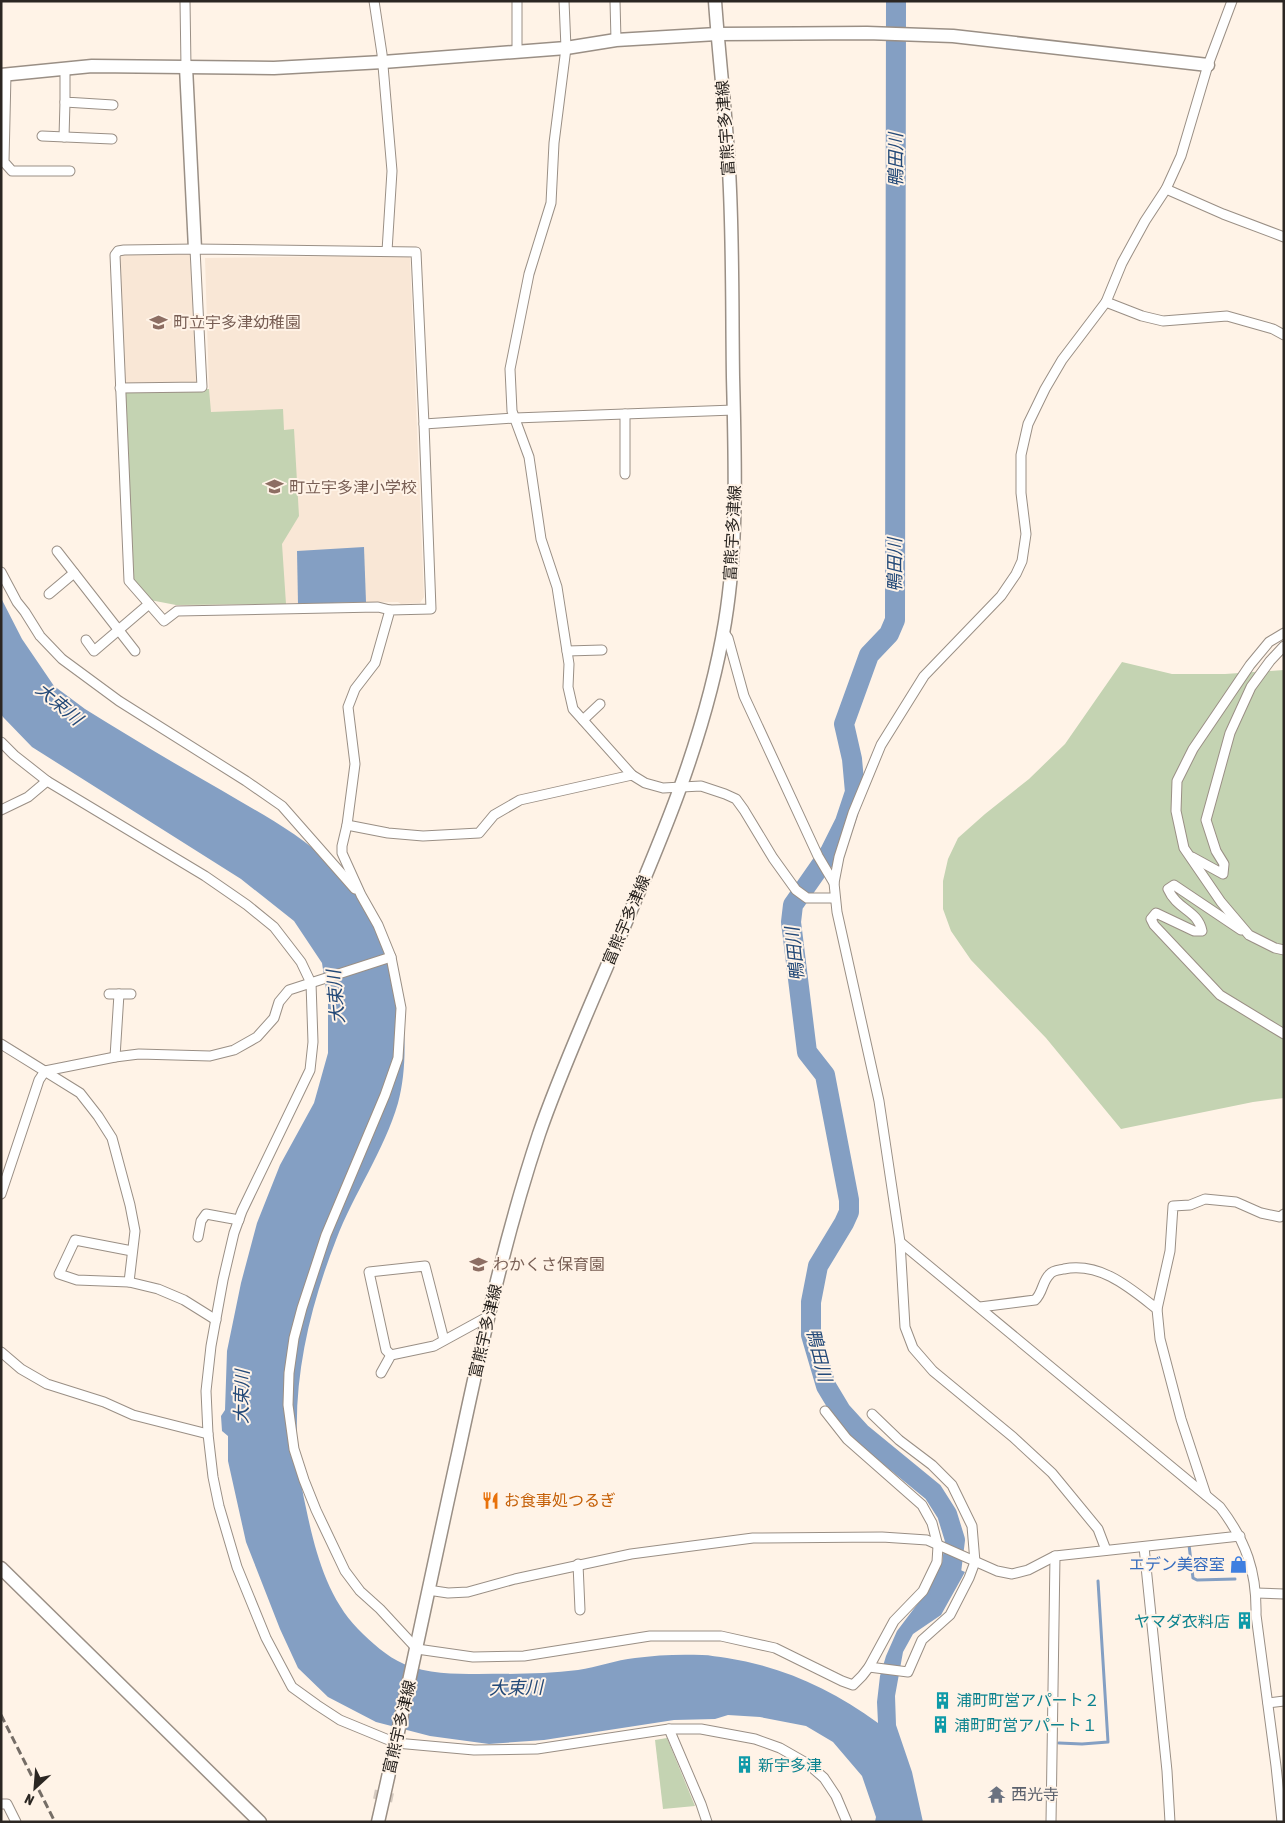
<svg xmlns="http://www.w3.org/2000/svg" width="1285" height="1823" font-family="'Asap Condensed','Noto Sans JP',sans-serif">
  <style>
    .built { fill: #f9e7d6 }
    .green { fill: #c4d3b2 }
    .water { fill: #849fc3 }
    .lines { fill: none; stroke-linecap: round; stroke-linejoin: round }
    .stream { stroke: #849fc3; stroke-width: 3 }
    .river { stroke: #849fc3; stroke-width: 20 }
    .street-tunnel { stroke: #d5cac0; stroke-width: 9; stroke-dasharray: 9 4.5; stroke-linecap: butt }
    .street-casing { stroke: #9a8f85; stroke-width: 11 }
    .secondary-casing { stroke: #9a8f85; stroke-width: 15 }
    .street { stroke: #fff; stroke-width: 9 }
    .secondary { stroke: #fff; stroke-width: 12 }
    .rail { stroke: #756d66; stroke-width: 3; stroke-dasharray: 8 4; stroke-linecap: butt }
    .labels { text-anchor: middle; stroke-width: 4; stroke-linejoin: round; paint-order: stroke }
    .street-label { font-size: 16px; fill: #2b2622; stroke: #fff3e7 }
    .education-label { font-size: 16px; fill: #785e54; stroke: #fff3e7; text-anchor: start }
    .food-label { font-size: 16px; fill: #c56008; stroke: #fff3e7; text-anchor: start }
    .shop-label { font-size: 16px; fill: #366cbe; stroke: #fff3e7; text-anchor: end }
    .culture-label { font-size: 16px; fill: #0d838f; stroke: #fff3e7; text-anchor: start }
    .worship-label { font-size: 16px; fill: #5b616d; stroke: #fff3e7; text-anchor: start }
    .water-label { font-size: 18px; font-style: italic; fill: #234978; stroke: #fff3e7 }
  </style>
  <rect width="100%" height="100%" fill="#fff3e7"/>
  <g class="built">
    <polygon points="187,252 193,258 198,384 125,384 118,260 123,254"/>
    <polygon points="406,255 410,258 424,597 420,603 401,604 398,602 176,605 134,580 124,393 209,389 205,258"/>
  </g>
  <g class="green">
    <polygon points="209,389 211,412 283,409 284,430 294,429 299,516 282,544 286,604 176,605 150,600 134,580 124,393"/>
    <polygon points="1122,662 1172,674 1225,674 1284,670 1284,1098 1253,1102 1121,1129 1046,1038 971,960 951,931 943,909 943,881 948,859 958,838 985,814 1029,779 1065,744"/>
    <polygon points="667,1738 695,1806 663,1809 655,1740"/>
  </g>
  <g class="water">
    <polygon points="364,547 366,602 298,604 297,551"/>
    <path d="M1,598l21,41 32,47 31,23c45,28 90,55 136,81 38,23 79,43 110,75 20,22 40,48 53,75 20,44 27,116 14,163 -14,48 -44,90 -62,137 -34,87 -51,176 -30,268 9,43 21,89 52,121 14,14 28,27 46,35 23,10 50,10 74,10 33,0 68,0 100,-4 19,-3 38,-10 57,-12 21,-3 45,-4 67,-3 8,0 16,2 25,3 57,9 104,31 151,65l-1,-21 3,-26 6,-20 11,-25 25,-33 18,-37 25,11 -24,43 -28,19 -10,18 -8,44 1,29 16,47 11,50h-48l1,-5 -14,-41 -29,-34 -27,-16 -46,-9 -32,-2 -13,4 -41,1 -130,20 -55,4 -59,-8 -54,-14 -48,-25 -30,-29 -18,-39 -34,-87 -18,-81v-25l-6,-5 -1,-15 4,-6 2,-59 14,-68 16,-60 23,-58 34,-62 14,-50v-51l-6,-39 -28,-42 -53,-42 -209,-132 -29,-30 -2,-3z"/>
  </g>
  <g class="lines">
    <g class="stream">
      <polyline points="1189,1545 1193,1578 1197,1580 1235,1579"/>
      <polyline points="1059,1743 1082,1744 1108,1742 1098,1581"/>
    </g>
    <polyline class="river" points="896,1 895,620 889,634 869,655 844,724 852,759 855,792 845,822 830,852 793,905 791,922 807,1052 825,1075 849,1200 849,1212 844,1223 818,1266 811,1302 811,1335 826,1386 841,1411 861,1433 933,1492 947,1514 955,1540 951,1572 940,1592"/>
    <polyline class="street-tunnel" points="374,1794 393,1798"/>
    <defs>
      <g id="street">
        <polyline points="185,1 186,67"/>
        <polyline points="374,1 382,54 392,171 387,251"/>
        <polyline points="517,1 517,51"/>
        <polyline points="564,1 566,48 554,143 551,203 529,274 510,369 512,411 529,457 541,539 557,587 569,664 568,687 573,709 632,775 645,783 663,788 701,786 725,794 736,799 744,810 773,858 796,890 807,898 834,898"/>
        <polyline points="615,1 616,40"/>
        <polyline points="65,68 65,102 113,105"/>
        <polyline points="6,74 4,162 12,171 70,171"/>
        <polyline points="42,136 112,139"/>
        <polyline points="64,137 65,102"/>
        <polyline points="1166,189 1223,214 1284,237"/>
        <polyline points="1106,302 1142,316 1163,321 1227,316 1273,329 1284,335"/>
        <polyline points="120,388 202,387 195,249"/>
        <polyline points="625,414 625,474"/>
        <polyline points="57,551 135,651"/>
        <polyline points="1,572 17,602 25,612 40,636 62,659 119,701 246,781 282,806 355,889"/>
        <polyline points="49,594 74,573"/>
        <polyline points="390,610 378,607 177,611 164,621 129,581 115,255 118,251 124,250 195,249 416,252 424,424"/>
        <polyline points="723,631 728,638 744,696 818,856 834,883 837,912 879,1101 900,1242 905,1327 913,1348 933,1371 1013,1437 1052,1473 1098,1529 1106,1550"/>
        <polyline points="1284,633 1269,642 1250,665 1193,749 1177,781 1176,811 1184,848 1221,902 1249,935 1275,948 1284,950"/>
        <polyline points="86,640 94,651 149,604"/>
        <polyline points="567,651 602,650"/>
        <polyline points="583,720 600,704"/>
        <polyline points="1,742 14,755 47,781 205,876 247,905 274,927 301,962 311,983 313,1042 310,1070 242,1211 234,1233 223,1280 211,1346 206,1391 208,1434 213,1477 219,1506 237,1567 266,1638 292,1687 317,1705 340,1720 396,1743 474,1750 537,1749 669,1729 701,1729 755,1739 780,1748 808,1764 824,1778 836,1796 847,1822"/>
        <polyline points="1,810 28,797 47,781"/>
        <polyline points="347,825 388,833 423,836 479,833 494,815 520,800 632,775"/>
        <polyline points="1192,857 1223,874 1224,864 1216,851 1206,820 1230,733 1251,687 1270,661 1284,646"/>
        <polyline points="834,883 839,857 853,813 881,745 924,676 1001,596 1016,574 1022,561 1026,534 1021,493 1021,455 1028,424 1045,389 1062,360 1106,302 1122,263 1145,221 1166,189 1181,156 1208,65 1232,1"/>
        <path d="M1241,930l-67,-45 -6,4c9,21 30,21 34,42h-8l-38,-18 -5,6 3,6 66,70 64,39"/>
        <polyline points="391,957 401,1008 398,1058 385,1095 326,1235 302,1308 294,1338 289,1373 288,1405 294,1449 304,1480 316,1510 345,1571 360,1591 380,1609 417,1649 473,1657 524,1656 650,1636 721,1636 775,1648 842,1681 853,1685 862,1676 869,1667 894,1621 923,1591 937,1562 938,1546 932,1523 922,1505 847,1439 825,1411"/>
        <polyline points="109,994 131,994"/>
        <polyline points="1,1044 80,1093 98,1116 112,1138 130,1205 135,1231 129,1282 158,1289 184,1300 216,1320"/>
        <polyline points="115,1057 119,994"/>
        <polyline points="1,1194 39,1080 45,1071 115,1057 139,1054 210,1056 234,1050 257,1037 274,1018 279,1002 289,990 391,957 378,925 361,895 342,853 342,846 347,825 355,764 348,707 355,689 375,663 390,610 431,609 424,424 515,418 734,410"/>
        <polyline points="198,1237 201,1221 206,1214 239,1220"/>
        <path d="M900,1242l320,265c26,34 37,65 36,108l20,151 6,56"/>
        <polyline points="129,1282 77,1280 59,1274 75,1240 132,1251"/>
        <path d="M980,1307l55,-7c8,-7 7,-19 15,-26 3,-4 10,-4 14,-5 37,-7 66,19 93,40"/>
        <polyline points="1,1352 21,1369 47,1384 104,1402 133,1415 208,1434"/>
        <polyline points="391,1355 386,1350 369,1272 425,1266 444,1340"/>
        <polyline points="381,1373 391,1355 434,1346 487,1317"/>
        <polyline points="1206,1495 1181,1419 1160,1339 1157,1309 1170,1251 1173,1206 1190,1205 1205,1199 1236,1202 1261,1213 1280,1217 1284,1214"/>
        <polyline points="1144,1547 1167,1771 1170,1822"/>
        <polyline points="578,1564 580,1610"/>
        <polyline points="428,1590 448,1593 468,1592 515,1579 631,1554 753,1538 882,1537 927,1540 997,1571 1012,1574 1028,1570 1055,1556 1240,1536"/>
        <polyline points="1256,1593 1284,1594"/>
        <polyline points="869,1667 908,1672 922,1640 950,1615 969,1578 975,1562 972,1526 952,1485 932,1465 899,1440 872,1414"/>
        <polyline points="1268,1703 1284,1701"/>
        <polyline points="669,1729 701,1804 707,1822"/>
        <polyline points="1,1804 7,1804 16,1822"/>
        <polyline points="1051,1822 1055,1556"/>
      </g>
      <g id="secondary">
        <polyline points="186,67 195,249"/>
        <polyline points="1,75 92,66 274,68 383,62 566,48 616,40 717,34 867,33 953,36 1208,65"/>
        <polyline points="1,1568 260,1822"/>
        <path d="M378,1822c28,-123 53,-246 80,-368 23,-108 46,-215 81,-320 13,-38 29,-76 45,-114 54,-129 118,-258 141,-398 13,-80 10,-163 8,-245 -1,-68 0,-138 -4,-207 -3,-56 -10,-112 -14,-169"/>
      </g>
    </defs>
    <use href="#street" class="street-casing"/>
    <use href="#secondary" class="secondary-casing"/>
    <use href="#street" class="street"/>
    <use href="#secondary" class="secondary"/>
    <polyline class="rail" points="1,1715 55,1822"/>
  </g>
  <defs>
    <symbol id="school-bare" viewBox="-9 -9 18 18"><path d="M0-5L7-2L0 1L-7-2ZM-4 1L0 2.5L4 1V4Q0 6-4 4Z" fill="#8d6e63" stroke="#fff3e7" stroke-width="2.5" paint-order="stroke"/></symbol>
    <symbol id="restaurant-bare" viewBox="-9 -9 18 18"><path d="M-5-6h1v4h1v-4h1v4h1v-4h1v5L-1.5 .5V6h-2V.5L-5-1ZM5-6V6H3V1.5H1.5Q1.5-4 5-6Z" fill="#e8710a" stroke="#fff3e7" stroke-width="2.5" paint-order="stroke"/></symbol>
    <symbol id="shop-bare" viewBox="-9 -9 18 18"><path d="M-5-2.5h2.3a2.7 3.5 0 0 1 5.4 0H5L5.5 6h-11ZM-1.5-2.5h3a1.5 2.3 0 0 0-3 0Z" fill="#3f7fe0" stroke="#fff3e7" stroke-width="2.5" paint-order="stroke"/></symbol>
    <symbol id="building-bare" viewBox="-9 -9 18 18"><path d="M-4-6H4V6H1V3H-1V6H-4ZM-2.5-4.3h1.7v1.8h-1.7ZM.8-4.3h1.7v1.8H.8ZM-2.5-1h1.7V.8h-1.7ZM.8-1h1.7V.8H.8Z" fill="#0f9aa8" stroke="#fff3e7" stroke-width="2.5" paint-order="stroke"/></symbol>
    <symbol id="temple-bare" viewBox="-9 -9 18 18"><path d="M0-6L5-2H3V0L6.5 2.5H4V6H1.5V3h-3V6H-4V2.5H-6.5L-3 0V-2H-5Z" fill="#6b7280" stroke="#fff3e7" stroke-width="2.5" paint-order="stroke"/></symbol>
  </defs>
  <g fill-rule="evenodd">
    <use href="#school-bare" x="146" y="310" width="25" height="25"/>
    <use href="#school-bare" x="262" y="474" width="25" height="25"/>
    <use href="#school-bare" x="466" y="1252" width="25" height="25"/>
    <use href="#restaurant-bare" x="478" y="1488" width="25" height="25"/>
    <use href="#shop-bare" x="1226" y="1552" width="25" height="25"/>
    <use href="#building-bare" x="1232" y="1608" width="25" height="25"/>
    <use href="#building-bare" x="930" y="1688" width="25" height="25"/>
    <use href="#building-bare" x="928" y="1712" width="25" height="25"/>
    <use href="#building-bare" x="732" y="1752" width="25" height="25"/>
    <use href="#temple-bare" x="984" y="1782" width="25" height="25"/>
  </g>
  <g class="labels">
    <g class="street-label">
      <text transform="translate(725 128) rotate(-94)" y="6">富熊宇多津線</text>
      <text transform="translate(732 533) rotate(-87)" y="6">富熊宇多津線</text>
      <text transform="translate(626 920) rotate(-67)" y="6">富熊宇多津線</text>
      <text transform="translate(485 1331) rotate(-77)" y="6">富熊宇多津線</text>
      <text transform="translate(399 1727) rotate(-77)" y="6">富熊宇多津線</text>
    </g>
    <g class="education-label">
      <text x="173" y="328">町立宇多津幼稚園</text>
      <text x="289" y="493">町立宇多津小学校</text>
      <text x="493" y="1270">わかくさ保育園</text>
    </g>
    <g class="food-label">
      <text x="504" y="1506">お食事処つるぎ</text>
    </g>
    <g class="shop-label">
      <text x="1225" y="1570">エデン美容室</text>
    </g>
    <g class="culture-label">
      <text x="1230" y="1627" text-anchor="end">ヤマダ衣料店</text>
      <text x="956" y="1706">浦町町営アパート２</text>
      <text x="954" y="1731">浦町町営アパート１</text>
      <text x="758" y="1771">新宇多津</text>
    </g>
    <g class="worship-label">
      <text x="1011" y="1800">西光寺</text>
    </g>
    <g class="water-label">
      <text transform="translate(896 160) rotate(-90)" y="6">鴨田川</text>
      <text transform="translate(895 565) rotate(-90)" y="6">鴨田川</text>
      <text transform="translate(59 704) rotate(40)" y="6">大束川</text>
      <text transform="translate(795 954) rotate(-96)" y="6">鴨田川</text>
      <text transform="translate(336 997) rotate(-95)" y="6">大束川</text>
      <text transform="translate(819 1355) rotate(76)" y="6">鴨田川</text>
      <text transform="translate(242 1397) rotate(-89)" y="6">大束川</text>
      <text transform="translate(516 1688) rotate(-1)" y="6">大束川</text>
    </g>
  </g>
  <rect width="1285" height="1823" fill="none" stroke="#2b2622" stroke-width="5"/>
  <g transform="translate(35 1788) rotate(206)" stroke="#fff3e7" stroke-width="4" paint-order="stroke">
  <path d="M0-4L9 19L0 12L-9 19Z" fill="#2b2622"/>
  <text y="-8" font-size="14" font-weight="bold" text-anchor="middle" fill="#2b2622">N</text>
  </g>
</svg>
